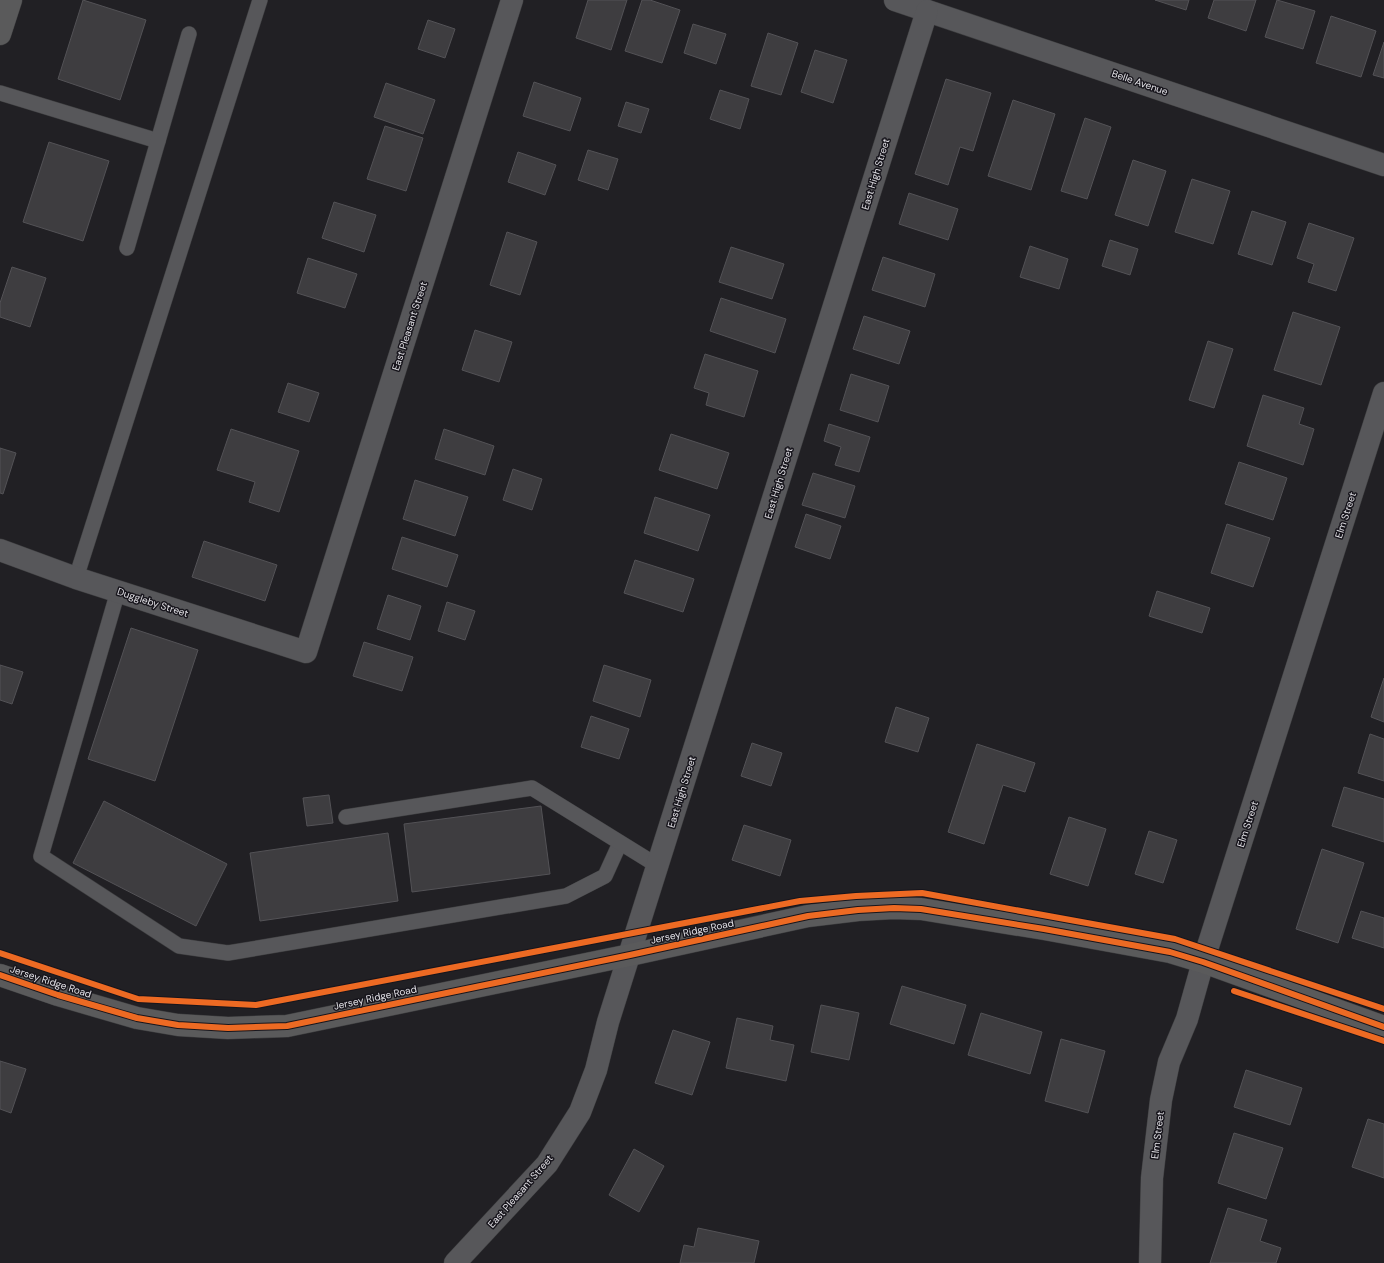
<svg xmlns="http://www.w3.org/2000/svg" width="1384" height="1263" font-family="'DM Sans',sans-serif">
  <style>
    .building { fill: #3e3d40; stroke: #535256 }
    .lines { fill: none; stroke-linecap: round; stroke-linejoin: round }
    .lane-casing { stroke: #3c3c3e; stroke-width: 16 }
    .street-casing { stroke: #3c3c3e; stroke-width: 23 }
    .secondary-casing { stroke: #3c3c3e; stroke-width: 23 }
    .lane { stroke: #57575a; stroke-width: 15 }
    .street { stroke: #57575a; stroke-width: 22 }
    .secondary { stroke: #5a5a5b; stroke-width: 22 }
    .cycleway-casing { stroke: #17151c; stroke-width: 8 }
    .cycleway { stroke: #ed6a23; stroke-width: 6 }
    .labels { text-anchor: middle; stroke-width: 3; stroke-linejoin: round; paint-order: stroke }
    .street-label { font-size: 10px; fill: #e3e2e7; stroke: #17151c }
  </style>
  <rect width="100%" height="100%" fill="#212024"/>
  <g class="building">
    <polygon points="83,0 146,20 120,100 58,79"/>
    <polygon points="588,0 627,0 611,50 576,38"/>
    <polygon points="642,0 650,0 680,10 662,63 625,51"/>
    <polygon points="1155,0 1189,0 1186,10"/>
    <polygon points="1214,0 1256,0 1246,31 1208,18"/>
    <polygon points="1277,0 1315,11 1303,49 1265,37"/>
    <polygon points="1331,16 1376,31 1361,77 1316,63"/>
    <polygon points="428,20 455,29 445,58 418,49"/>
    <polygon points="693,24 726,34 716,64 684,53"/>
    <polygon points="768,33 798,43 781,95 751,86"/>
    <polygon points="1384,42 1384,78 1373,75"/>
    <polygon points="815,50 847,60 833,103 801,92"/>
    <polygon points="946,79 991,93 973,151 960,147 948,185 915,174"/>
    <polygon points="534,82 581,98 570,131 523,116"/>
    <polygon points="386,83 435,100 423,134 374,117"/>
    <polygon points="720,90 749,99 740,129 710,119"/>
    <polygon points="1013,100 1055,114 1031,190 988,176"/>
    <polygon points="626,102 649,109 641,133 618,126"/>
    <polygon points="1085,118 1111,127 1087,199 1061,191"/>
    <polygon points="385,126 423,138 406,191 367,179"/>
    <polygon points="49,142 109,161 83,241 23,222"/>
    <polygon points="588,150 618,159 608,190 578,180"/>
    <polygon points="518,152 556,165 545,195 508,182"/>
    <polygon points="1133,160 1166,171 1148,226 1115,215"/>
    <polygon points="1192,179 1230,191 1213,244 1175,232"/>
    <polygon points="909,193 958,209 948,240 899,224"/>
    <polygon points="334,202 376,215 364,252 322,238"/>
    <polygon points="1252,211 1286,222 1272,265 1238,254"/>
    <polygon points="1309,223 1354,238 1336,291 1308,282 1314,264 1297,258"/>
    <polygon points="507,232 537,242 520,295 490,285"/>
    <polygon points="1110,240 1138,249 1130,275 1102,266"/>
    <polygon points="1030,246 1068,259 1059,289 1020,277"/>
    <polygon points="731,247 784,264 772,299 719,282"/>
    <polygon points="883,257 935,274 925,307 872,290"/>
    <polygon points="308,258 357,274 345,308 297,293"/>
    <polygon points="12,267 46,278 30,327 0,317 0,303"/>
    <polygon points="721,298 786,319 775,353 710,331"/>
    <polygon points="1293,312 1340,327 1321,385 1274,370"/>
    <polygon points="864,316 910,331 899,364 853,349"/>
    <polygon points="475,330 512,342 499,382 462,370"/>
    <polygon points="1208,341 1233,349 1214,408 1189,400"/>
    <polygon points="705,354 758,371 744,417 706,405 709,393 694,388"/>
    <polygon points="851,374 889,386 878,422 840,410"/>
    <polygon points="288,383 319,393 309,422 278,412"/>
    <polygon points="1263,395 1304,408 1299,424 1314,429 1303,465 1247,446"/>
    <polygon points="829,424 870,437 859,472 835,465 841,447 824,441"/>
    <polygon points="231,429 299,451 279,512 249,502 255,482 217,470"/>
    <polygon points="444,429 494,446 485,475 435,459"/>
    <polygon points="671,434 729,453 717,489 659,470"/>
    <polygon points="0,448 16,453 3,494 0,493"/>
    <polygon points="1239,462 1287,478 1273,520 1225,504"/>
    <polygon points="513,469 542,479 532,510 503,500"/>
    <polygon points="813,473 855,486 845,518 802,505"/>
    <polygon points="415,480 468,497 455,536 403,519"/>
    <polygon points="655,497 710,515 698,551 644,533"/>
    <polygon points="806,514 841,526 830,559 795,547"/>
    <polygon points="1227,524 1270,538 1253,587 1211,573"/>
    <polygon points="402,537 458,555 447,587 392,569"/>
    <polygon points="204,541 277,565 265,601 192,577"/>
    <polygon points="635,560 694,579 683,612 624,593"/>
    <polygon points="1157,591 1210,608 1202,633 1149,616"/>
    <polygon points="388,595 421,606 410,640 377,629"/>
    <polygon points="447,602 475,611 465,640 438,631"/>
    <polygon points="131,628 198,650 155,781 88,759"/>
    <polygon points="364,642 413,657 402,691 353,676"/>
    <polygon points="0,665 23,672 12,704 0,700"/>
    <polygon points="604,665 651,680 640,717 593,701"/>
    <polygon points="1384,678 1384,722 1371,717"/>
    <polygon points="896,707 929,718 918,752 885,742"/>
    <polygon points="591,716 629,729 619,759 581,747"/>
    <polygon points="1370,734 1384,739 1384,781 1358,773"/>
    <polygon points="752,743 782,753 771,786 741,776"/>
    <polygon points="977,744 1035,763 1025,792 1003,785 984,844 948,832"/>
    <polygon points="1344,787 1384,799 1384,842 1332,826"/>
    <polygon points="329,795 333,823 307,826 303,798"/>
    <polygon points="104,801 227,864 196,926 73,863"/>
    <polygon points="541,806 550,874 412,892 404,824"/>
    <polygon points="1069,817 1106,829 1088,886 1050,874"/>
    <polygon points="744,825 791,840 780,876 732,860"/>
    <polygon points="1149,831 1177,840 1163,883 1135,874"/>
    <polygon points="388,833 398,901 260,921 250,853"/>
    <polygon points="1322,849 1364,863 1338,943 1296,929"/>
    <polygon points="1361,911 1384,918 1384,948 1352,938"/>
    <polygon points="902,986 966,1005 954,1044 890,1024"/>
    <polygon points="821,1005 859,1013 849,1060 811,1052"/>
    <polygon points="981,1013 1042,1032 1030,1074 968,1055"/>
    <polygon points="737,1018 773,1026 770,1040 794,1045 786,1081 726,1068"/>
    <polygon points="673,1030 710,1042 692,1095 655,1083"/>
    <polygon points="1061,1039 1105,1051 1088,1113 1045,1101"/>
    <polygon points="0,1061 26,1069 11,1113 0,1109"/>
    <polygon points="1246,1070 1302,1088 1290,1125 1234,1107"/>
    <polygon points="1368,1119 1384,1124 1384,1178 1352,1167"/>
    <polygon points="1234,1133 1283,1148 1266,1199 1218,1183"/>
    <polygon points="634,1149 664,1166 639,1212 609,1195"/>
    <polygon points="1228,1208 1267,1220 1260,1241 1281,1248 1276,1263 1210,1263"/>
    <polygon points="698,1228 759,1241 754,1263 680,1263 684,1245 694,1247"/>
  </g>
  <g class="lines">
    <defs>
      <g id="lane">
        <polyline points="0,93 158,141"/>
        <polyline points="127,248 189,34"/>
        <polyline points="76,578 260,0"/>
        <polyline points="118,591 41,856 179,946 228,953 566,896 605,876 620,843"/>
        <polyline points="346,817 532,788 658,866"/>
      </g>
      <g id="street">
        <polyline points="895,0 1384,165"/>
        <polyline points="0,550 76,578 306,652 512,0"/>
        <polyline points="455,1263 547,1164 580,1112 596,1070 608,1022 927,11"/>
        <polyline points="1150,1263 1152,1178 1161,1100 1169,1062 1187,1019 1203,962 1384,393"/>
      </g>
      <g id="secondary">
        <polyline points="0,34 11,0"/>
        <polyline points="0,975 58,995 137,1018 178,1025 228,1028 287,1026 630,955 808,916 858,910 894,908 921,909 1044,929 1170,952 1203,962 1384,1027"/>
      </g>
    </defs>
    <use href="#lane" class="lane-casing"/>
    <use href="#street" class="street-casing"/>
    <use href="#secondary" class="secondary-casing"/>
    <use href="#lane" class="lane"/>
    <use href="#street" class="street"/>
    <use href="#secondary" class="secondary"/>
    <defs>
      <g id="cycleway">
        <polyline points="0,953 138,999 256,1005 800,901 856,896 922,893 1175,939 1384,1009"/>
        <polyline points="0,975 58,995 137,1018 178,1025 228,1028 287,1026 630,955 808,916 858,910 894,908 921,909 1044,929 1170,952 1203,962 1384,1027"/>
        <polyline points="1234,991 1384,1041"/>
      </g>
    </defs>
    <use href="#cycleway" class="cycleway-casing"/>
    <use href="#cycleway" class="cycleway"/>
  </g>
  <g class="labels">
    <g class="street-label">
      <text transform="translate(1140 82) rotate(19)" y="4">Belle Avenue</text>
      <text transform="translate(875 174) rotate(-73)" y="4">East High Street</text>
      <text transform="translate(409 326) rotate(-72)" y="4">East Pleasant Street</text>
      <text transform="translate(778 483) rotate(-73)" y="4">East High Street</text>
      <text transform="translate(1345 515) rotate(-72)" y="4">Elm Street</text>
      <text transform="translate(153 602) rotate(18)" y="4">Duggleby Street</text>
      <text transform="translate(681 792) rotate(-73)" y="4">East High Street</text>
      <text transform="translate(1247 824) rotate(-72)" y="4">Elm Street</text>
      <text transform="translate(692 931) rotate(-12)" y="4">Jersey Ridge Road</text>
      <text transform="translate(51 981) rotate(18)" y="4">Jersey Ridge Road</text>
      <text transform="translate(375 997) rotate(-12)" y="4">Jersey Ridge Road</text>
      <text transform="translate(1157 1135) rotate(-83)" y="4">Elm Street</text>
      <text transform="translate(520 1191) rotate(-49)" y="4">East Pleasant Street</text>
    </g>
  </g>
</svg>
